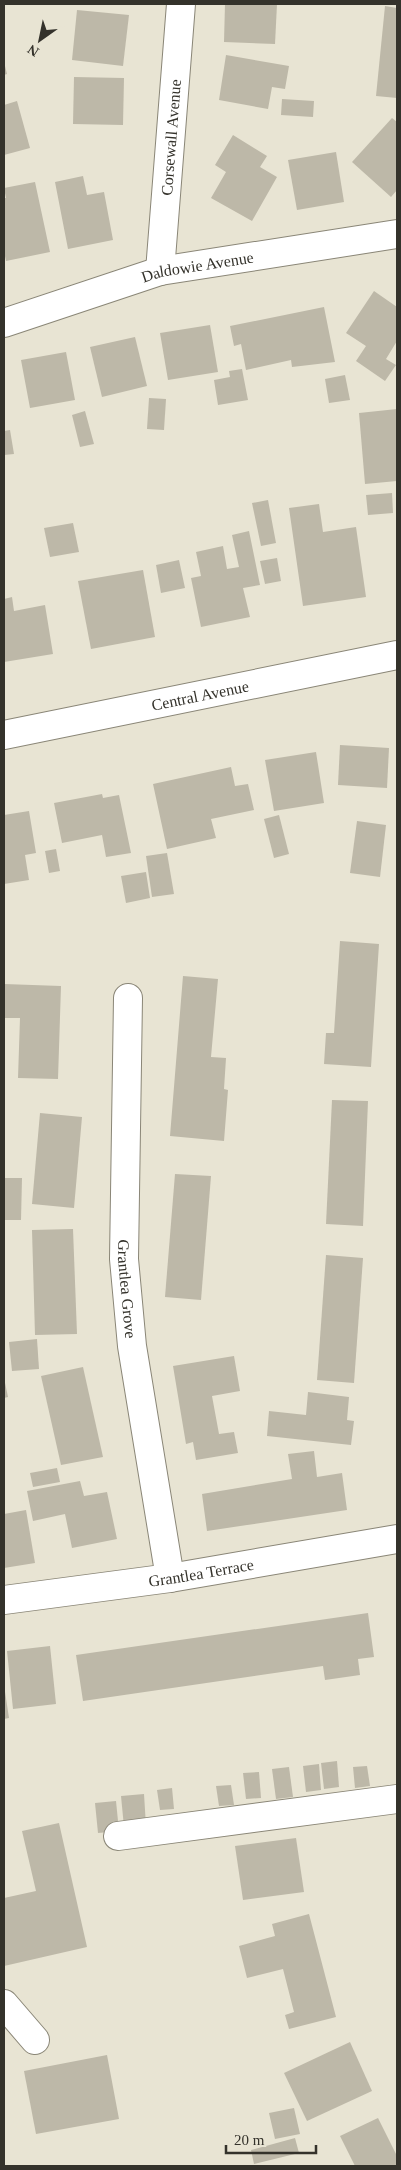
<svg xmlns="http://www.w3.org/2000/svg" width="401" height="2170" font-family="'Times New Roman',serif">
  <style>
    .building { fill: #bdb8a8 }
    .lines { fill: none; stroke-linecap: round; stroke-linejoin: round }
    .minor-casing { stroke: #8a8677; stroke-width: 30 }
    .minor { stroke: #fff; stroke-width: 28 }
    .labels { text-anchor: middle; stroke-width: 4.5; stroke-linejoin: round; paint-order: stroke }
    .street-label { font-size: 16px; fill: #34322b; stroke: #e8e4d3 }
  </style>
  <rect width="100%" height="100%" fill="#e8e4d3"/>
  <g class="building">
    <polygon points="225,4 277,4 275,44 224,42"/>
    <polygon points="385,6 397,8 397,98 376,96"/>
    <polygon points="77,10 129,15 123,66 72,60"/>
    <polygon points="226,55 289,66 285,89 272,87 268,109 219,100"/>
    <polygon points="4,62 7,74 4,75"/>
    <polygon points="74,77 124,78 123,125 73,124"/>
    <polygon points="282,99 314,101 313,117 281,115"/>
    <polygon points="17,101 30,148 4,155 4,105"/>
    <polygon points="392,118 397,122 397,190 391,197 352,162"/>
    <polygon points="233,135 267,156 260,167 277,177 252,221 211,198 226,172 215,165"/>
    <polygon points="336,152 344,202 297,210 288,160"/>
    <polygon points="83,176 87,195 104,192 113,240 68,249 55,182"/>
    <polygon points="35,182 50,252 6,261 4,251 4,198 6,198 4,188"/>
    <polygon points="374,291 397,307 397,341 386,359 396,365 385,381 356,361 366,346 346,333"/>
    <polygon points="324,307 335,362 292,367 291,360 246,370 241,344 234,346 230,326"/>
    <polygon points="210,325 218,372 168,380 160,333"/>
    <polygon points="135,337 147,386 102,397 90,347"/>
    <polygon points="66,352 75,400 30,408 21,360"/>
    <polygon points="242,369 248,400 218,405 214,380 230,377 229,371"/>
    <polygon points="345,375 350,400 329,403 325,379"/>
    <polygon points="149,398 166,399 164,430 147,429"/>
    <polygon points="397,409 397,481 365,484 359,413"/>
    <polygon points="85,411 94,444 80,447 72,415"/>
    <polygon points="10,430 14,454 4,455 4,431"/>
    <polygon points="392,493 393,513 368,515 366,495"/>
    <polygon points="268,500 276,543 261,546 252,503"/>
    <polygon points="319,504 323,532 356,527 366,597 303,606 289,508"/>
    <polygon points="73,523 79,552 50,557 44,528"/>
    <polygon points="249,531 260,585 243,588 250,617 201,627 191,578 201,576 196,552 223,546 227,569 239,567 232,535"/>
    <polygon points="277,558 281,581 265,584 260,561"/>
    <polygon points="179,560 185,588 161,593 156,565"/>
    <polygon points="143,570 155,637 91,649 78,581"/>
    <polygon points="12,597 14,611 45,605 53,654 4,662 4,599"/>
    <polygon points="340,745 389,748 387,788 338,785"/>
    <polygon points="316,752 324,803 274,811 265,760"/>
    <polygon points="231,767 235,786 248,784 254,810 211,819 216,838 167,849 153,784"/>
    <polygon points="102,794 103,798 119,795 131,853 106,857 102,835 62,843 54,803"/>
    <polygon points="29,811 36,853 25,855 29,880 4,884 4,815"/>
    <polygon points="279,815 289,854 274,858 264,819"/>
    <polygon points="357,821 386,825 380,877 350,873"/>
    <polygon points="56,849 60,871 49,873 45,851"/>
    <polygon points="167,853 174,894 152,897 146,856"/>
    <polygon points="146,872 150,898 126,903 121,876"/>
    <polygon points="340,941 379,944 371,1067 324,1064 326,1033 334,1033"/>
    <polygon points="183,976 218,979 211,1057 226,1058 224,1089 228,1090 224,1141 170,1136"/>
    <polygon points="4,984 61,986 58,1079 18,1078 20,1018 4,1018"/>
    <polygon points="332,1100 368,1101 363,1226 326,1224"/>
    <polygon points="40,1113 82,1117 74,1208 32,1204"/>
    <polygon points="175,1174 211,1176 201,1300 165,1297"/>
    <polygon points="4,1178 22,1178 21,1220 4,1220"/>
    <polygon points="73,1229 77,1334 35,1335 32,1230"/>
    <polygon points="326,1255 363,1258 354,1383 317,1380"/>
    <polygon points="37,1339 39,1369 12,1371 9,1342"/>
    <polygon points="234,1356 240,1391 212,1396 219,1434 234,1432 238,1453 196,1460 193,1442 186,1444 173,1366"/>
    <polygon points="83,1367 103,1457 61,1465 41,1376"/>
    <polygon points="4,1378 8,1397 4,1398"/>
    <polygon points="308,1392 349,1397 347,1420 354,1421 351,1445 267,1436 269,1411 306,1415"/>
    <polygon points="314,1451 317,1477 342,1473 347,1510 207,1531 202,1494 292,1479 288,1454"/>
    <polygon points="57,1468 60,1482 33,1487 30,1473"/>
    <polygon points="80,1481 84,1496 107,1492 117,1539 72,1548 65,1514 33,1521 27,1491"/>
    <polygon points="26,1510 35,1563 4,1568 4,1514"/>
    <polygon points="368,1613 374,1657 358,1659 360,1675 325,1680 323,1666 83,1701 76,1655"/>
    <polygon points="50,1646 56,1704 13,1709 7,1651"/>
    <polygon points="4,1685 9,1718 4,1719"/>
    <polygon points="337,1761 339,1787 324,1789 321,1763"/>
    <polygon points="319,1764 321,1790 306,1792 303,1766"/>
    <polygon points="367,1766 370,1786 355,1788 353,1767"/>
    <polygon points="289,1767 293,1797 276,1799 272,1769"/>
    <polygon points="259,1772 261,1798 246,1799 243,1773"/>
    <polygon points="231,1785 234,1805 219,1806 216,1786"/>
    <polygon points="172,1788 174,1809 160,1810 157,1790"/>
    <polygon points="144,1794 146,1826 124,1827 121,1796"/>
    <polygon points="116,1801 119,1831 98,1833 95,1803"/>
    <polygon points="59,1823 87,1947 4,1966 4,1898 36,1891 22,1831"/>
    <polygon points="296,1838 304,1892 243,1900 235,1846"/>
    <polygon points="309,1914 336,2017 289,2029 285,2015 294,2012 283,1969 247,1978 239,1946 275,1936 272,1924"/>
    <polygon points="350,2042 372,2091 307,2121 284,2073"/>
    <polygon points="107,2055 119,2119 36,2134 24,2071"/>
    <polygon points="294,2108 300,2134 275,2139 269,2113"/>
    <polygon points="378,2118 397,2156 397,2166 355,2166 340,2136"/>
    <polygon points="295,2138 299,2153 254,2164 251,2150"/>
  </g>
  <g class="lines">
    <defs>
      <g id="minor">
        <path id="s1" d="M160,271l21,-267"/>
        <path id="s2" d="M4,323l156,-52 237,-37"/>
        <path id="s3" d="M4,735l393,-80"/>
        <path id="s4" d="M128,998l-4,261 8,87 38,232"/>
        <path id="s5" d="M4,1600l166,-22 227,-39"/>
        <polyline points="118,1836 397,1799"/>
        <polyline points="4,2004 35,2040"/>
      </g>
    </defs>
    <use href="#minor" class="minor-casing"/>
    <use href="#minor" class="minor"/>
  </g>
  <g class="labels">
    <g class="street-label">
      <text dy="6" stroke="none"><textPath href="#s1" startOffset="134">Corsewall Avenue</textPath></text>
      <text dy="6" stroke="none"><textPath href="#s2" startOffset="202">Daldowie Avenue</textPath></text>
      <text dy="6" stroke="none"><textPath href="#s3" startOffset="200">Central Avenue</textPath></text>
      <text dy="6" stroke="none"><textPath href="#s4" startOffset="291">Grantlea Grove</textPath></text>
      <text dy="6" stroke="none"><textPath href="#s5" startOffset="199">Grantlea Terrace</textPath></text>
    </g>
  </g>
  <rect width="401" height="2170" fill="none" stroke="#34322b" stroke-width="10"/>
  <g transform="translate(40 40) rotate(213)" stroke="#e8e4d3" stroke-width="4" paint-order="stroke">
  <path d="M0-4L9 19L0 12L-9 19Z" fill="#34322b"/>
  <text y="-8" font-size="14" font-weight="bold" text-anchor="middle" fill="#34322b">N</text>
  </g>
  <path d="M226 2145v8h90v-8" fill="none" stroke="#34322b" stroke-width="2.5"/>
  <text x="234" y="2145" font-size="15" fill="#34322b" stroke="#e8e4d3" stroke-width="4" paint-order="stroke">20 m</text>
</svg>
